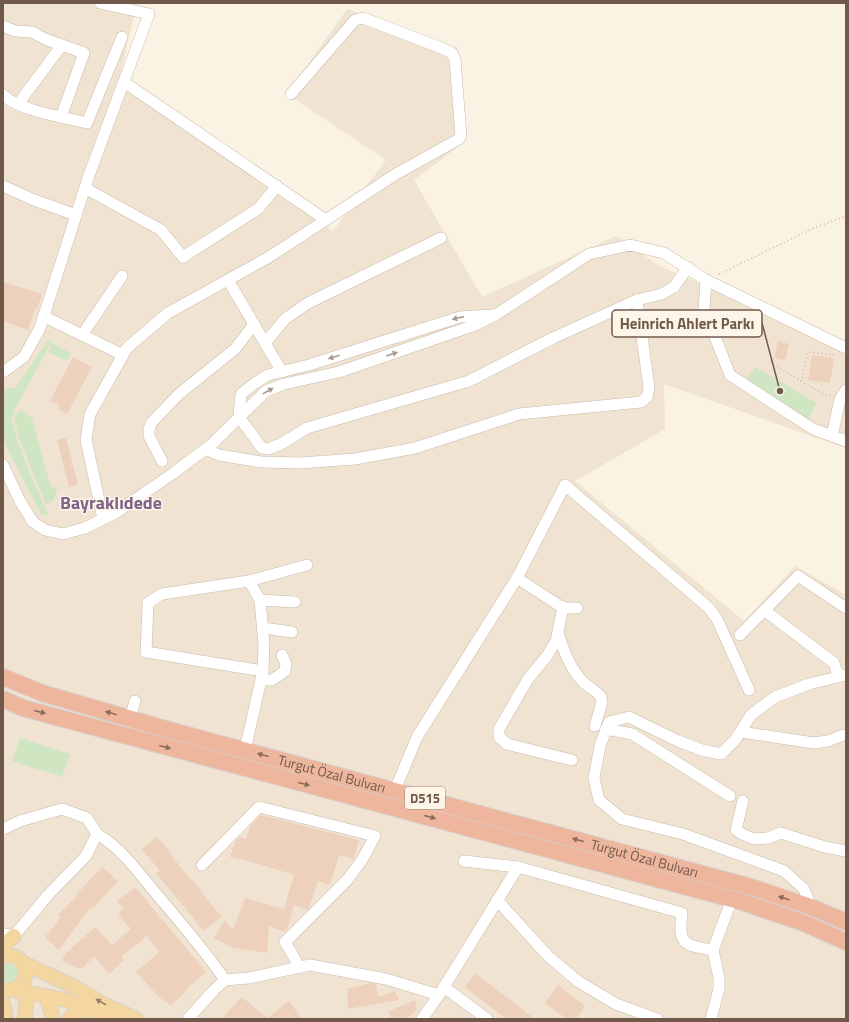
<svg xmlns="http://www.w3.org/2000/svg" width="849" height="1022" font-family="'Titillium Web',sans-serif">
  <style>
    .residential { fill: #f1e3d2 }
    .green { fill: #d0e6c3 }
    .building { fill: #edd1bd }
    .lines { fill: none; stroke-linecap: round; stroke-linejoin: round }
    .minor-casing { stroke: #cab9aa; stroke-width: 12 }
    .major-casing { stroke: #d7d1cd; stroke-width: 16 }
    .highway-casing { stroke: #d7d1cd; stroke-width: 18 }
    .path { stroke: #d1b5a0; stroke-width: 1.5; stroke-dasharray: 1 3; stroke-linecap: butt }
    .minor { stroke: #fff; stroke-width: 11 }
    .major { stroke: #f4d7a0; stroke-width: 14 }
    .highway { stroke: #efb69e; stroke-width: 16 }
    .oneway { fill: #a99b93 }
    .oneway2 { fill: #896c5c }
    .oneway3 { fill: #987f64 }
    .labels { text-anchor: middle; stroke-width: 3; stroke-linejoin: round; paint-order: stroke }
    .shield { fill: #fdf6e8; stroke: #9a887a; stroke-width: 1 }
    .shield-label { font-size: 13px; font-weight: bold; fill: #70594b }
    .street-label { font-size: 14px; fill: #70594b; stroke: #fdf6e8 }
    .district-label { font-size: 18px; font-weight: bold; fill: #7f638c; stroke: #fdf6e8 }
    .leader { fill: none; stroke: #70594b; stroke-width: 1.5 }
    .callout-dot { fill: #70594b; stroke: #fdf6e8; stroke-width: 1.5 }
    .callout { fill: #fdf6e8; stroke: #70594b; stroke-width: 1.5 }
    .callout-label { font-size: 15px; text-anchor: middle; font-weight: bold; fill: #70594b }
  </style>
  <rect width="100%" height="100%" fill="#faf2e3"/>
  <polygon class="residential" points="3,3 137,3 118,84 333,231 386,160 287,94 347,9 458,48 466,141 414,180 482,297 616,236 661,267 846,344 846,448 664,384 665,429 575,481 744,621 795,566 846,595 846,1019 3,1019"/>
  <g class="green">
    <polygon points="48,340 52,341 14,411 12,420 19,445 33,480 49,516 41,514 3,440 3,390 16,387"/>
    <polygon points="52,343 71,353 67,361 48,352"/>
    <polygon points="756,367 816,403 808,421 745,379"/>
    <polygon points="20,409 32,418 51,488 58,486 54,500 46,505 19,439 14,417"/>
    <polygon points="20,738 70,754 62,777 12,761"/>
    <path d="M6,963c12,0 16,14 5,20l-8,-2v-16z"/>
  </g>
  <g class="building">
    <polygon points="3,282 42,294 37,309 35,308 28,330 3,321"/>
    <polygon points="778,341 789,344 785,360 774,358"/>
    <polygon points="812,355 834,358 830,383 808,380"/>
    <polygon points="73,357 92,367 67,414 58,409 60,406 50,401"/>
    <polygon points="66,438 78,485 69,487 57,440"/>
    <polygon points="261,815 359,840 354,859 339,855 330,885 318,881 309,908 307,910 294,905 287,930 285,932 269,926 267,953 233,948 214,938 225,920 233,930 245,898 284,909 294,875 252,862 230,857 236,840 240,837 246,839 250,826"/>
    <polygon points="157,837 172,854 171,855 191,880 192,879 208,901 222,917 203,931 191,915 156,873 160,871 142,849"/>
    <polygon points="102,867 118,881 92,909 90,908 59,950 45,937 61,917 58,915 77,896 76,895"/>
    <polygon points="135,887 206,972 185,990 186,992 171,1005 160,998 136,972 159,952 147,936 121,957 124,960 109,974 94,956 84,967 80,969 62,961 65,954 95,927 112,945 131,929 118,915 123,908 117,901"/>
    <polygon points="475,973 510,1000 535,1019 506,1019 465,987"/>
    <polygon points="371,983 376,984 378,997 395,991 399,1000 348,1009 347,989"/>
    <polygon points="558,985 585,1006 576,1019 567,1019 545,1003"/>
    <polygon points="242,997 267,1018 289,1001 302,1019 221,1019"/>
    <polygon points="415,1000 417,1010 406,1019 391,1019 389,1011"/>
  </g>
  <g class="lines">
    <defs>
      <g id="minor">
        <polyline points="3,26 15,31 32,32 45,39 84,53 61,117"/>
        <polyline points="124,82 326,220"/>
        <path d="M3,95c17,16 61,22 84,28l35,-86"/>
        <polyline points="18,104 62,45"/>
        <polyline points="3,186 34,200 76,215"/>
        <polyline points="85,188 161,230 183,257 258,209 277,186"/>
        <polyline points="228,280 282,372"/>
        <polyline points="706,280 704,309 730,375 813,429 846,441"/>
        <polyline points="492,315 460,317 309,365 268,375 255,383 241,394 239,417 262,448 268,449 281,444 307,428 469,381 553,338 637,300 662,294 674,287 688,267"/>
        <polyline points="43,316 123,355"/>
        <polyline points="82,335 122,276"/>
        <polyline points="265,343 285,319 308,303 441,238"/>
        <polyline points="3,372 24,357 40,328 88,178 149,14 100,3"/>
        <polyline points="832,436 840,399 846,390"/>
        <polyline points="205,449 219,455 261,462 300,463 355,459 415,448 519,414 641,402 647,397 649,388 637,300"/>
        <polyline points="162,461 149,436 149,429 152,422 179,394 235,349 254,324"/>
        <polyline points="3,465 20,501 33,522 45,530 63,534 85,528 117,512 172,474 211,445 266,391 284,384 339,372 475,325 497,314 589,254 630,245 664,253 706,280 846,348"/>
        <polyline points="103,519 86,440 90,414 127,348 168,313 269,257 396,174 459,139 461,136 455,60 452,53 444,49 363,18 355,20 291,94"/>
        <polyline points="517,578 560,606 567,608 577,608"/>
        <polyline points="260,600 295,602"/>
        <polyline points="563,607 556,641 547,656 528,679 499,729 499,737 507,744 572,760"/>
        <polyline points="764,610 834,663 838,676"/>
        <polyline points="263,628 292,632"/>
        <path d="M558,633c6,18 12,36 26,50 6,5 13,8 17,14l1,5 -7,24"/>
        <polyline points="740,635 798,576 846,608"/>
        <polyline points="263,671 146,652 148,603 162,594 249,581 307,565"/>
        <polyline points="261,680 272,680 285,671 286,664 282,655"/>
        <polyline points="130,718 135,701"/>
        <polyline points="606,729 632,734 730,796"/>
        <polyline points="741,732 814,743 828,741 843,735"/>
        <polyline points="245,750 263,671 264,645 260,600 249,581"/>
        <polyline points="395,790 417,737 517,578 565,485 709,608 717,619 749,690"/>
        <polyline points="743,801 736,830 742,834 754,839 768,838 781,833 825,847 846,851"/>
        <polyline points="3,829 20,821 62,809 87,818 97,834 86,856 47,896 14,936 3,934"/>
        <path d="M97,834c26,15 43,41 62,63 23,27 46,54 66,83"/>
        <path d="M464,861l54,6 164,46c-4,32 2,32 31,37"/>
        <polyline points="202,865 259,807 375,836 362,860 348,879 285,942 295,959 298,967"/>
        <polyline points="497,900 549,957 579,982 616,1004 657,1019"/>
        <polyline points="811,907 804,889 784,871 683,834 622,819 599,800 594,778 600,746 609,722 629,717 678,741 702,750 721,754 735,740 751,715 775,697 809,684 846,675"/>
        <polyline points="444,987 487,1019"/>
        <polyline points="188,1019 214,990 225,980 249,978 310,965 386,979 439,995"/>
        <polyline points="422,1019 439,995 518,867"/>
        <polyline points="711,1019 719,989 719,978 713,950 732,899"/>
      </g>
      <g id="major">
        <polyline points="4,955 6,943 14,936"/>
        <path d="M3,956c31,-5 29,39 0,34"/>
        <polyline points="23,963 75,987 103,1004 136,1019"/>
        <polyline points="24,984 26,1004 25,1019"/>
        <polyline points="14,990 66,1000 108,1019"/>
        <polyline points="47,997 53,1019"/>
        <polyline points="3,1004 6,1019"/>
        <polyline points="69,1019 84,1007"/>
      </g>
      <g id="highway">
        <path id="s1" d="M3,677l39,16 127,37 582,157 60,20 35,15"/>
        <polyline points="3,699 23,708 739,901 804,923 846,942"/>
      </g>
    </defs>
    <use href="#minor" class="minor-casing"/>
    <use href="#major" class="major-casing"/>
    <use href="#highway" class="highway-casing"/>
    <g class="path">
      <polyline points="719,274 814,228 846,216"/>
      <polyline points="770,362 801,381"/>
      <polyline points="830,396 821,393 801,381 808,352 835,355"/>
    </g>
    <use href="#minor" class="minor"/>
    <use href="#major" class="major"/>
    <use href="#highway" class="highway"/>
  </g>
  <defs><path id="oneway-solid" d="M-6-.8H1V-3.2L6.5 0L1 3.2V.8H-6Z"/></defs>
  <g class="oneway">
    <use href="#oneway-solid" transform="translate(458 318) rotate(167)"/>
    <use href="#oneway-solid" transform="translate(392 354) rotate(-19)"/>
    <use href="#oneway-solid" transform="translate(334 357) rotate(162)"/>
    <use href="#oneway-solid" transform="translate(268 391) rotate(-29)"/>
  </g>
  <g class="oneway2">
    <use href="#oneway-solid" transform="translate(40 712) rotate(15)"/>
    <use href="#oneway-solid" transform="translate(111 713) rotate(-164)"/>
    <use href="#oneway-solid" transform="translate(165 747) rotate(15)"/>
    <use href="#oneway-solid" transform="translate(263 755) rotate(-165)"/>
    <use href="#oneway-solid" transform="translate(304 784) rotate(15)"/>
    <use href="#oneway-solid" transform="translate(430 817) rotate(15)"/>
    <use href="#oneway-solid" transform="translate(578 840) rotate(-165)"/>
    <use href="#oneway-solid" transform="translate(784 898) rotate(-161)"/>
  </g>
  <use class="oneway3" href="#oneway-solid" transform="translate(101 1002) rotate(-151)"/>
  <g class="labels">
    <rect class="shield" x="405" y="787" width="40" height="22" rx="3"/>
    <g class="shield-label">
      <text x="425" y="803">D515</text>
    </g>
    <g class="street-label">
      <text dy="5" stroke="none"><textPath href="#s1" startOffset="343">Turgut Özal Bulvarı</textPath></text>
      <text dy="5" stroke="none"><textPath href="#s1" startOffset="667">Turgut Özal Bulvarı</textPath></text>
    </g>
    <g class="district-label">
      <text x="111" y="509">Bayraklıdede</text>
    </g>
  </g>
  <path class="leader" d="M780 391L762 323"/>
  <circle class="callout-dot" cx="780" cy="391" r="4"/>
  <rect class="callout" x="612" y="310" width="150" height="27" rx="4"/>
  <g class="callout-label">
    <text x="687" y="329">Heinrich Ahlert Parkı</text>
  </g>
  <rect width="849" height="1022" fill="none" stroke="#70594b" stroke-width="8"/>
</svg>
